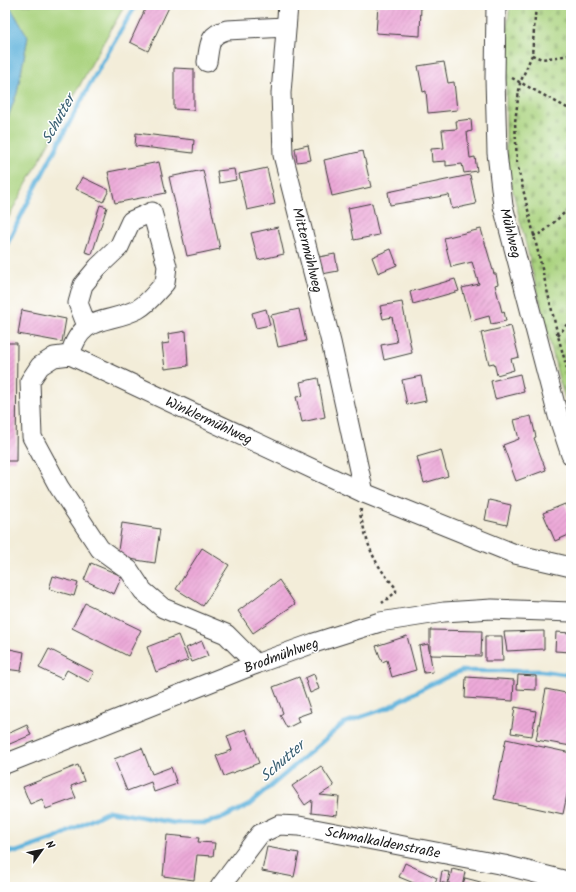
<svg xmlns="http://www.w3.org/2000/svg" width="576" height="892" font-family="Kalam,sans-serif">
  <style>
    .grass { fill: #aad37f; stroke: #63784e }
    .cemetery { fill: url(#cemetery-stones); stroke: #63784e }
    .water { fill: #5fb2db; stroke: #3e677c }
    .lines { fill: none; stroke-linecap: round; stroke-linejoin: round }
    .stream { stroke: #5fb2db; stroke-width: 4.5 }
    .building { fill: url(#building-hatch) }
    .minor-casing { stroke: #3c3b38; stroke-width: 21 }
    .path { stroke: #3c3b38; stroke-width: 2.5; stroke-dasharray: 3 3; stroke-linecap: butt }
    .minor { stroke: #fff; stroke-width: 19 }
    .labels { text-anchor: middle; stroke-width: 3; stroke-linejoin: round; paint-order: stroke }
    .street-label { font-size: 14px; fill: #1c1c1c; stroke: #fff }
    .water-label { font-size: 15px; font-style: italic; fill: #3a6072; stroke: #fff }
  </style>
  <defs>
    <pattern id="cemetery-stones" width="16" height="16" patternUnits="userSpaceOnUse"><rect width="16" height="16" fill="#aad37f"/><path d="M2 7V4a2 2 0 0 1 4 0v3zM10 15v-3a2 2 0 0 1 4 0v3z" fill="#92b56d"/></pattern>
    <pattern id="building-hatch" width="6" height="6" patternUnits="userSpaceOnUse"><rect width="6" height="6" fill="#eca9d8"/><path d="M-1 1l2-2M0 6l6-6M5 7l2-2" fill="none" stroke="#ca91b9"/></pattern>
  </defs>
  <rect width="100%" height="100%" fill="#fff"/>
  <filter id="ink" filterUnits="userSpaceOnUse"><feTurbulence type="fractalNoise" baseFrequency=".025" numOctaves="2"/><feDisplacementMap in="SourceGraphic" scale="8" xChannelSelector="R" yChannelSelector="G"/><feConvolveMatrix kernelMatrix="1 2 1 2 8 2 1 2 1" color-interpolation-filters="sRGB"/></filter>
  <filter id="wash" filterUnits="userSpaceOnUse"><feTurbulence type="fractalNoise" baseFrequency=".012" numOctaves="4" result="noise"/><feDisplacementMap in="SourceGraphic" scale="16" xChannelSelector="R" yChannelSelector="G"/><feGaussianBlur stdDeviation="0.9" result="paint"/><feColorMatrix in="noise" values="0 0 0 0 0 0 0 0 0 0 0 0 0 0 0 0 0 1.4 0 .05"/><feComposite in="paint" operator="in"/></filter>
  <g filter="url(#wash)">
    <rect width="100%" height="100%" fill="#f3edd9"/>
    <polygon class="grass" points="9,5 125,5 94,59 5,224 5,125 17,93 28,37"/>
    <polygon class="cemetery" points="510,5 571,5 571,419 559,379 506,163 506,35"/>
    <polygon class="water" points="5,5 9,5 28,37 17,93 5,125"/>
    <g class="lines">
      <g class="stream">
        <path d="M5,248c41,-83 83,-164 131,-243"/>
        <polyline points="5,851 16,852 54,839 109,811 175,823 206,823 225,817 249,805 344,723 387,708 427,686 461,671 541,671 571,675"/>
      </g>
    </g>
    <g id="blocks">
      <g class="building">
        <polygon points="147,5 170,5 148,51 130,42"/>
        <polygon points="378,5 421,5 420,36 376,33"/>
        <polygon points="444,62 448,83 454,82 457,110 428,113 426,91 423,92 418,66"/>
        <polygon points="174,68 194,69 194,110 174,109"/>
        <polygon points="471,119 472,131 467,132 470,158 475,157 477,171 464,173 462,164 446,166 446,161 432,162 431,149 444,148 442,130 457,129 456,121"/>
        <polygon points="136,133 194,140 193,153 135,146"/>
        <polygon points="308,145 311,160 297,162 295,148"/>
        <polygon points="363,151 371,187 332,196 324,160"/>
        <polygon points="159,162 166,193 115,203 108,172"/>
        <polygon points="267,168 275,204 247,210 239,174"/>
        <polygon points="234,169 236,180 219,183 217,171"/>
        <polygon points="203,170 220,249 187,256 169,177"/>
        <polygon points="470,175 476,204 452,209 449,195 390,205 388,192"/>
        <polygon points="82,177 109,190 103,202 76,189"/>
        <polygon points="372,203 379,235 354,240 348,208"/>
        <polygon points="100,205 107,207 92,254 85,252"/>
        <polygon points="278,227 284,254 258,260 251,233"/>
        <polygon points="481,229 494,274 496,274 498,284 495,285 502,312 504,311 506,321 491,324 489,316 471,321 462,288 479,284 472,262 451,267 444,238"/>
        <polygon points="391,249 397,265 378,273 372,257"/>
        <polygon points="335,254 338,271 322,274 319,257"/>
        <polygon points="455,279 459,291 413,304 410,292"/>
        <polygon points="402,302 412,353 384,360 381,345 397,342 392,317 383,319 380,306"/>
        <polygon points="266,309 270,325 256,328 252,313"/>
        <polygon points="299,309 306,341 278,347 271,315"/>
        <polygon points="22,310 66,319 62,342 18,334"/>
        <polygon points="511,326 519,357 511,359 514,370 497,375 494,363 489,364 481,333"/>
        <polygon points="186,331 188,366 165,369 162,344 169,343 168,334"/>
        <polygon points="5,343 17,343 16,461 5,461"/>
        <polygon points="520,374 524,392 495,399 491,381"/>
        <polygon points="421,376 426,401 407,405 402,380"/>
        <polygon points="318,378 325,417 302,422 296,397 303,396 300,382"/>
        <polygon points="531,416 536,437 534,438 546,470 516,481 503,445 519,439 514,420"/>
        <polygon points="441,450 448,476 424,483 417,457"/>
        <polygon points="489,500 511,505 507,525 485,520"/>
        <polygon points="565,504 571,518 571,534 555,541 543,513"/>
        <polygon points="122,523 160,529 155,563 117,557"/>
        <polygon points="202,548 229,565 203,606 176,589"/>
        <polygon points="91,563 122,576 114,594 84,580"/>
        <polygon points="53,576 78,583 74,596 49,589"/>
        <polygon points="279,580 295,604 253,633 238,611"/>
        <polygon points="85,603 141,630 128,656 72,628"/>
        <polygon points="430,630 482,631 481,656 430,655"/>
        <polygon points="544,631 544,649 507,651 504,632"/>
        <polygon points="556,632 571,633 571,652 555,651"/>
        <polygon points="178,635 188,660 156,672 147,647"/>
        <polygon points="407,636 416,670 392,677 387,660 382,662 376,646"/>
        <polygon points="485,636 502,636 503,661 485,661"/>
        <polygon points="202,641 208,656 192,662 186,648"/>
        <polygon points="428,644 433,672 424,673 419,646"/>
        <polygon points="5,648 24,652 21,671 5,669"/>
        <polygon points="49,649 94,672 89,682 67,670 62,679 39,668"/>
        <polygon points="314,674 319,689 310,693 305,678"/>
        <polygon points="518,675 536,676 536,690 517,689"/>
        <polygon points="299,677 311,712 297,717 299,722 287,728 280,715 283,713 273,687"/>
        <polygon points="466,677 514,680 513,701 465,698"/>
        <polygon points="546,689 571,694 571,746 536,740"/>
        <polygon points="515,707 536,711 532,736 511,733"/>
        <polygon points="27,725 31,735 5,746 5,735"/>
        <polygon points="246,729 259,763 224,776 216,756 232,750 227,736"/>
        <polygon points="506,739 571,753 571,776 563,814 494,799"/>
        <polygon points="142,748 152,774 171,767 177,784 154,792 151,782 127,791 114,759"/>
        <polygon points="78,765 84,781 71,786 76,798 46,809 42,799 30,804 23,787"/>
        <polygon points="321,766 334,786 320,795 339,797 337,816 311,813 312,800 305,805 292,786"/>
        <polygon points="167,835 199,838 198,842 215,843 213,856 197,855 194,880 163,876"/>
        <polygon points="267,847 299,853 294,877 262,871"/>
        <polygon points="405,863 437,878 433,887 414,887 416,884 399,877"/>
        <polygon points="452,869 465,872 462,887 448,887"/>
        <polygon points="442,871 449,872 447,884 440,882"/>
        <polygon points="465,878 496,886 495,887 462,887"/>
      </g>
    </g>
  </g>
  <g filter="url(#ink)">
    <use href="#blocks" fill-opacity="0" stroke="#3c3b38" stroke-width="1"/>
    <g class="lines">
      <defs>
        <g id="minor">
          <polyline points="288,5 281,93 283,155 331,342 364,493"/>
          <polyline points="496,5 495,78 497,153 503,206 558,416 571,455"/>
          <path d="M207,62c3,-18 1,-27 20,-32l59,-3"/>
          <path d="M70,355c12,-42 37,-30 68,-46 10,-5 19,-18 27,-26l2,-17 -15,-54 -21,9 -12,26 -21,20 -15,18 -5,18 9,23"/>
          <polyline points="256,664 226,634 163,608 143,591 129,570 100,549 59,487 32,437 30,381 40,366 54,357 70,355 364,493 515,554 571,567"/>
          <polyline points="5,764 256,664 314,643 380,622 444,612 492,609 571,612"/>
          <polyline points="220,887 260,834 279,825 299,826 504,865 571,882"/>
        </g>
      </defs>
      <use href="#minor" class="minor-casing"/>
      <g class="path">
        <polyline points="532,55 542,59 571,55"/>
        <polyline points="512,78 571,110"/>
        <polyline points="517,163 515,122 520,83 532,55 536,5"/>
        <polyline points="518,168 558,336 571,383"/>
        <polyline points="533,236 542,233 571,207"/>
        <polyline points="558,336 571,319"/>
        <path d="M361,509l-1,5c9,34 11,46 36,74v4l-14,11"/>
      </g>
      <use href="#minor" class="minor"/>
    </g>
  </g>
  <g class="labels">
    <g class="street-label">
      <text transform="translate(511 233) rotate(76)" y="5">Mühlweg</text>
      <text transform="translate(308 250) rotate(76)" y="5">Mittermühlweg</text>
      <text transform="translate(209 420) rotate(25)" y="5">Winklermühlweg</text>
      <text transform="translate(281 655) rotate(-20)" y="5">Brodmühlweg</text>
      <text transform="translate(383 842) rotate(11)" y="5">Schmalkaldenstraße</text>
    </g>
    <g class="water-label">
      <text transform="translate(58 119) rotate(-61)" y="5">Schutter</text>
      <text transform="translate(282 761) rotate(-41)" y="5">Schutter</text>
    </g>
  </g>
  <rect width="576" height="892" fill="none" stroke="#fff" stroke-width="20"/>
  <g transform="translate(42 850) rotate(57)" stroke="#ffffff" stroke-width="3" paint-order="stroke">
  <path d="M0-3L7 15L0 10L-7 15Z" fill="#1c1c1c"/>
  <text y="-6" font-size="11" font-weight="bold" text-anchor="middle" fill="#1c1c1c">N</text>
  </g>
</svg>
